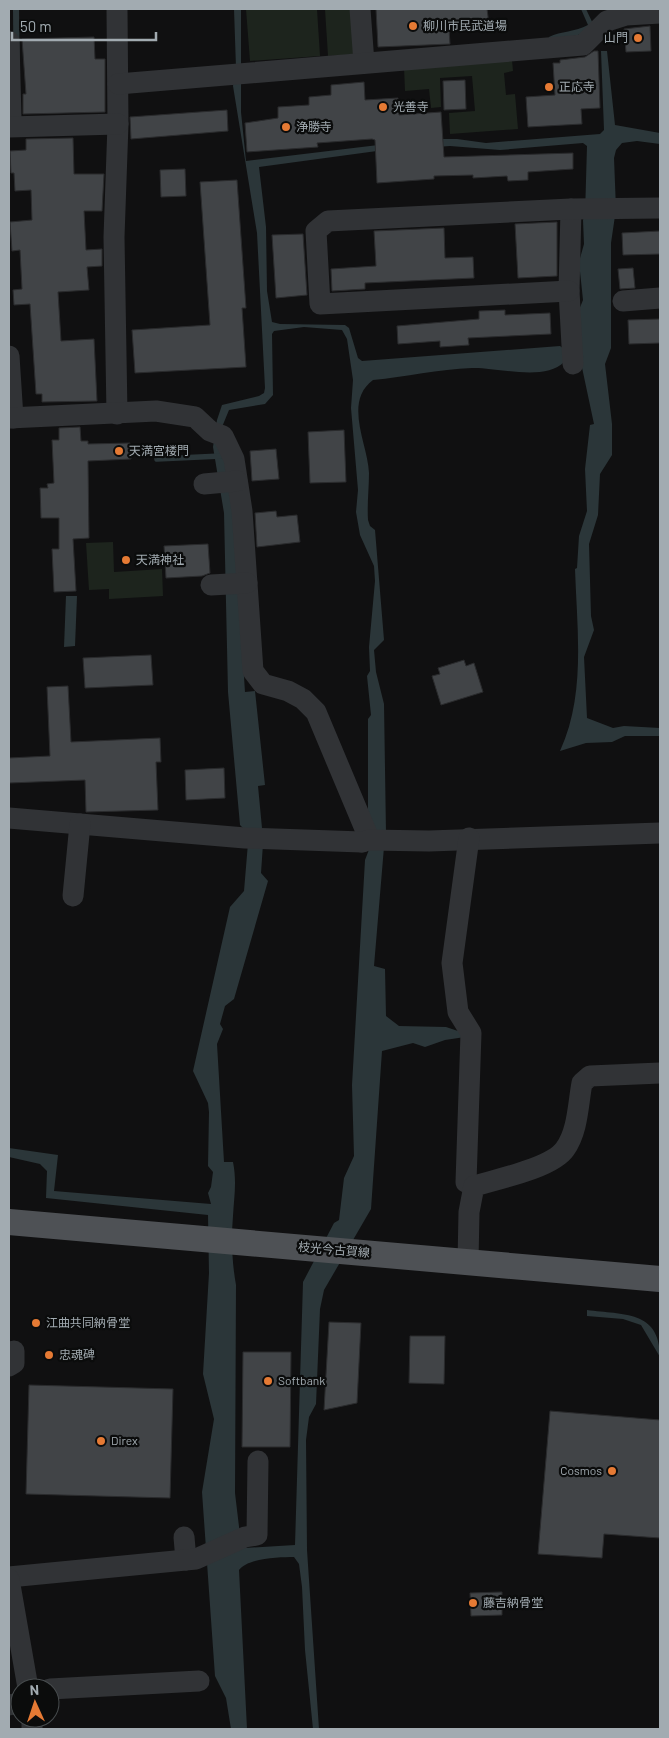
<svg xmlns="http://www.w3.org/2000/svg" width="669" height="1738" font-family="Barlow,'Noto Sans JP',sans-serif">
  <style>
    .green { fill: #1d241d }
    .water { fill: #2b3639 }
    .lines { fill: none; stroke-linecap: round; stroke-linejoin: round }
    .stream { stroke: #2b3639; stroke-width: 5.5 }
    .building { fill: #414447; stroke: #2a2b2d }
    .minor { stroke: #313336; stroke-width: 21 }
    .major { stroke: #4e5155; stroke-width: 26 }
    .poi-dot { fill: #e57a34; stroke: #0b0c0c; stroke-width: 2 }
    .labels { text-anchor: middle; stroke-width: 4.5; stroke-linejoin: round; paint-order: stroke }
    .poi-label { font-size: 12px; fill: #a2abb1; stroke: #0b0c0c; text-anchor: start }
    .street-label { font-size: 12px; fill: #a2abb1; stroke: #0b0c0c }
  </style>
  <rect width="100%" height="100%" fill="#101011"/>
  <g class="green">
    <polygon points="246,9 317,9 320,56 250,61"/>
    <polygon points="325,9 355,9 357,54 328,56"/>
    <polygon points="512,60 513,71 504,73 506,95 515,94 518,129 450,134 449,113 475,111 472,76 440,78 441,107 431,108 429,89 405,91 404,67"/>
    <polygon points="113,542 114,572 162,569 163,596 109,599 109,589 89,590 86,543"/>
  </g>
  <g class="water">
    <polygon points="13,9 19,9 20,92 14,116"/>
    <path d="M234,9h7v103l5,49 182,-22h29l29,4 114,-9 4,-4 -3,-79h6l8,74 45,8v11l-23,-3 -15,2 -6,7 -2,8 2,51 -5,34v105l-6,16 7,60v31l-12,19 -2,41 -9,29 2,72 3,14 -10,27 3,61 26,10 11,-2 36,2v8h-35l-13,6 -26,1 -26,8c26,-56 17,-122 15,-182l2,-1 2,-32 8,-25 -2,-42 5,-44 4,-1 -17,-80 2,-34 4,-10 -4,-38 5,-18 -1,-24 2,-5 2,-69 -4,-3 -83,7 -50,-4 -73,5 -118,16 7,60 1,64 5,31 8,2 65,1 4,3 9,30 4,3 198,-15 4,3v13c-19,20 -68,5 -92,6 -33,1 -67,9 -99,12 -30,22 -5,64 -4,93 0,15 -2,31 -1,47l2,6 5,4 9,110 -10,10 2,22 8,32 2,129h-15l-3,-14v-100l3,-4 -4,-39 3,-5 -1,-24 6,-66 -1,-15 -14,-31 -4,-23 2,-22 -7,-82 2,-28 -6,-41 -5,-9 -38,-3 -30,4 -2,3 1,61 -8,9 -36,6 -7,17 11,79 12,186 10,-1 10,94 -7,1 4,42 -2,4 3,12 -2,29 7,8 -34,118 -9,7 -5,18 3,5 -6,15 7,118h9c4,20 1,35 0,54 -2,23 -1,47 3,69l-1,208 5,42 5,13 50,-3 8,-263 31,-59 5,-3 5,-42 10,-22 -2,-71 13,-225 5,-13h14l-10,119 11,3 1,47 13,10 47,1 18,6 1,4 -20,3 -20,7 -12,-4 -31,8 -11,158 -47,81 -4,19 -4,95 -7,13 -3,23 1,110 12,179h-6l-8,-79 -3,-63 -3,-23 -5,-7c-14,0 -46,1 -55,13l8,159h-16l-5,-31 -11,-22 -13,-184 12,-73 -11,-45 6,-101 -1,-58 -162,-17 1,-27 -7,-7 -31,-7v-9l49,7 -4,36 157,13 -3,-11 3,-6 2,-15 -5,-6 1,-54 -1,-9 -15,-32 37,-164 14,-16 4,-48 -5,-15 -3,-3 -12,-133 -4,-179 -11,-66 4,-27 5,-15 37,-9 5,-3 1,-5 -8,-155 -24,-147 3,-18z"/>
    <path d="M581,9h5l9,19 -17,7 -29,6v-4c12,-6 26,-5 39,-12z"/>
    <polygon points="66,596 77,596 75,646 64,647"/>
    <path d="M587,1310c36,5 73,0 73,47l-19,-32 -18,-6 -36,-3z"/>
  </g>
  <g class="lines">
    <polyline class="stream" points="157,459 221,456"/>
  </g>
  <g class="building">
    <polygon points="376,9 487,9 489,24 449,29 450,44 378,47"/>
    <polygon points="650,26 651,51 626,52 624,29"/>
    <polygon points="94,37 95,59 105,59 105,112 23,114 23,94 26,94 22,39"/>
    <polygon points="594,51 598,51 600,108 581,109 582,124 528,127 526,97 555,95 553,63 560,63 560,60 585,57"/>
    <polygon points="465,80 466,109 444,110 443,81"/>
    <polygon points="364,82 365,100 398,98 399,115 441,112 444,157 573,153 573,169 528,172 528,180 508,181 507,176 473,178 473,175 434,176 434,179 377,183 375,140 372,139 317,143 318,147 247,152 245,123 278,118 278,107 309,105 309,97 331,95 331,85"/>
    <polygon points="227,110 228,131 131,139 130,117"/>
    <polygon points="73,138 74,174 104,174 102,211 84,211 86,250 102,249 102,266 87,267 89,290 58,292 61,341 94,339 97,401 42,402 42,394 36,394 30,304 14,305 13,290 22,289 20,250 12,251 10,222 32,220 31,190 15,191 14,173 11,173 10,151 26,150 26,139"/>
    <polygon points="185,169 186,196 161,197 160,170"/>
    <polygon points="237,180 246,308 242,308 246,367 135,373 132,330 210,325 200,182"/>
    <polygon points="557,222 557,276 518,278 515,224"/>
    <polygon points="444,228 445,258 473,257 474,278 365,283 365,289 332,291 331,269 376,266 374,231"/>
    <polygon points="660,231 660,254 623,255 622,233"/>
    <polygon points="303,234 307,295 276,298 272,235"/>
    <polygon points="633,268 635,288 620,289 618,269"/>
    <polygon points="505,310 505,315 550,313 551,334 468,338 469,345 440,347 440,341 398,344 397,326 479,319 479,311"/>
    <polygon points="660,319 660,343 629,344 628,320"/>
    <polygon points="80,427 81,441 88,441 88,444 130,443 131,459 88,461 89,538 73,539 76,591 54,592 52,549 59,549 59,518 41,518 40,488 48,488 47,484 54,483 52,440 59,440 59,428"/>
    <polygon points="344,430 346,482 310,483 308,432"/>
    <polygon points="276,449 279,479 252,481 250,451"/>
    <polygon points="276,511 277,517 297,515 300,542 257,547 255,513"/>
    <polygon points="208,544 210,573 202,576 166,578 164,546"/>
    <polygon points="151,655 153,685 85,688 83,658"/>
    <polygon points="464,660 466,666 474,663 483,692 441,705 432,676 440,674 438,668"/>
    <polygon points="68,686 71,742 160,738 161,762 156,762 158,810 86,812 85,780 9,783 9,758 50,756 47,687"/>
    <polygon points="224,768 225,798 186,800 185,770"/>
    <polygon points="329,1322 361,1323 357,1403 324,1410"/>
    <polygon points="410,1336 445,1336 444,1384 409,1383"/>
    <polygon points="243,1352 291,1352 290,1447 242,1447"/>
    <polygon points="29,1385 173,1389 170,1498 26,1494"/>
    <polygon points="550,1411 660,1420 660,1538 604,1534 602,1558 538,1554"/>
    <polygon points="502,1592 502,1615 471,1616 470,1593"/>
  </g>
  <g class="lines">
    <g class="minor">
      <polyline points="117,9 118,124 114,237 117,414"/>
      <polyline points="360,9 364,63"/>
      <polyline points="9,41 11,118 9,125"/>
      <polyline points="118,84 583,45 607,21 626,15 660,13"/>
      <polyline points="9,127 118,124"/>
      <polyline points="571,209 569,291 573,364"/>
      <polyline points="569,291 320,304 316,231 328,221 571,209 660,208"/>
      <polyline points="623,301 660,298"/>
      <polyline points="9,356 13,418"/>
      <polyline points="9,418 156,411 195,417 210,431 223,436 234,459 242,511 253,671 263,684 288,691 303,699 316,712 368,836 362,842"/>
      <polyline points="204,484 237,481"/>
      <polyline points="211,585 247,583"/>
      <polyline points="9,818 245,838 362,842 369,840 429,841 660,833"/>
      <polyline points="469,838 452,963 458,1012 471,1033 466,1182 474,1186"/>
      <polyline points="73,896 80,824"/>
      <path d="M468,1262l1,-50 5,-26c23,-7 78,-18 91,-37 13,-18 13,-45 17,-66l8,-7 70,-3"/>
      <polyline points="9,1366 14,1363 14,1351"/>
      <polyline points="184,1537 186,1560"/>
      <polyline points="9,1577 196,1559 245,1537 257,1535 258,1461"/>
      <polyline points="9,1579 28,1688"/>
      <polyline points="50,1689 199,1681"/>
      <polyline points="9,1705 20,1703"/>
      <polyline points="32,1718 32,1729"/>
    </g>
    <polyline class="major" points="9,1222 660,1279"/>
  </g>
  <g class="poi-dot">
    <circle cx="413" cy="26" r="5"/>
    <circle cx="638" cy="38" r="5"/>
    <circle cx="549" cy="87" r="5"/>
    <circle cx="383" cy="107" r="5"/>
    <circle cx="286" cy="127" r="5"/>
    <circle cx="119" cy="451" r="5"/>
    <circle cx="126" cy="560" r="5"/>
    <circle cx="36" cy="1323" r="5"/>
    <circle cx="49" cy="1355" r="5"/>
    <circle cx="268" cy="1381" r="5"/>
    <circle cx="101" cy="1441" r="5"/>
    <circle cx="612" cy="1471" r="5"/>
    <circle cx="473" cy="1603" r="5"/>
  </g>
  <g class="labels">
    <g class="poi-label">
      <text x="423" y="30">柳川市民武道場</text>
      <text x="628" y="42" text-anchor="end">山門</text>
      <text x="559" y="91">正応寺</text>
      <text x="393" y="111">光善寺</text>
      <text x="296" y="131">浄勝寺</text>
      <text x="129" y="455">天満宮楼門</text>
      <text x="136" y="564">天満神社</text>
      <text x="46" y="1327">江曲共同納骨堂</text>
      <text x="59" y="1359">忠魂碑</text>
      <text x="278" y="1385">Softbank</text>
      <text x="111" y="1445">Direx</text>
      <text x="602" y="1475" text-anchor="end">Cosmos</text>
      <text x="483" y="1607">藤吉納骨堂</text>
    </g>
    <g class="street-label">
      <text transform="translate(334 1250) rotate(5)" y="4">枝光今古賀線</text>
    </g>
  </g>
  <rect width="669" height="1738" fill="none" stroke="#a2abb1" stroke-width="20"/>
  <g transform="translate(35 1703) rotate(357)"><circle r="24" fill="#0b0c0c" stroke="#474c4e"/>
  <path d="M0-4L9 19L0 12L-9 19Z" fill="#e57a34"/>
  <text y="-8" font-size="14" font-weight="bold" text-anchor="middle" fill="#a2abb1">N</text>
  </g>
  <path d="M12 32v8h144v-8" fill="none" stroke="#a2abb1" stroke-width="2.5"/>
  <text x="20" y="32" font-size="15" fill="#a2abb1" stroke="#0b0c0c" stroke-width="4" paint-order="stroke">50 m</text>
</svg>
